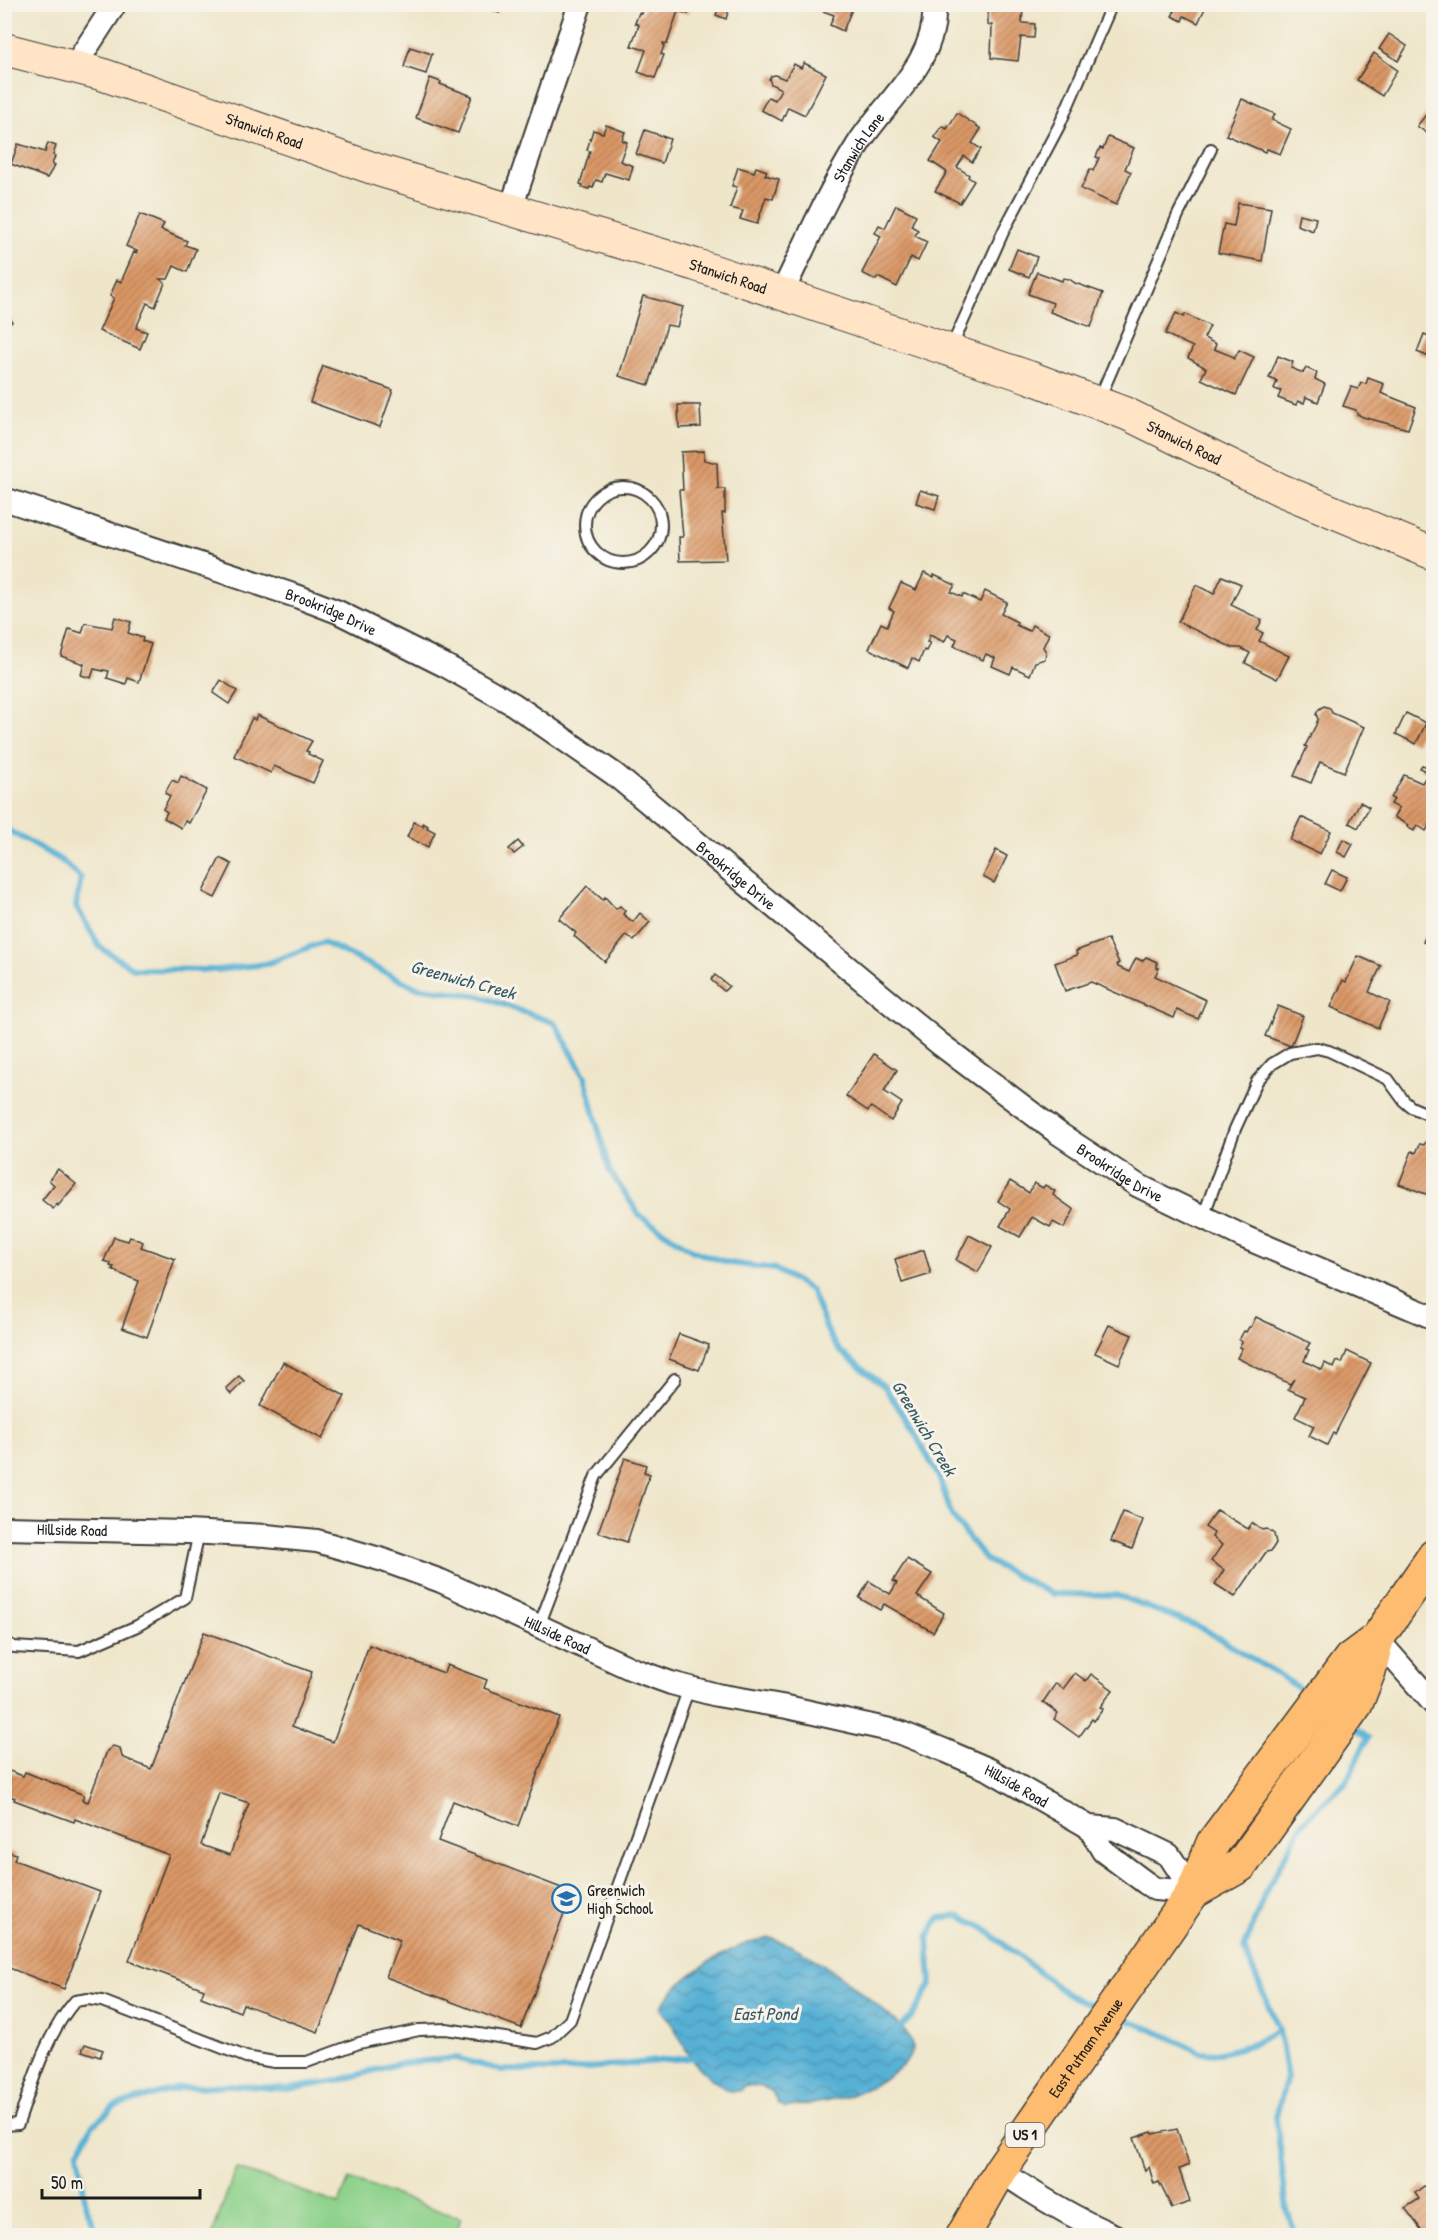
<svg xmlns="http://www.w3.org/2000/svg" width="1438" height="2240" font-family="'Patrick Hand',sans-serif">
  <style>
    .pitch { fill: #8ed28b; stroke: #557754; stroke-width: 1.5 }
    .water { fill: url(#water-waves); stroke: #3a6678; stroke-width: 1.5 }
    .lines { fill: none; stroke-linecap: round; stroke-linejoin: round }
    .stream { stroke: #57b1d5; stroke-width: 6 }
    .building { fill: url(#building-hatch); fill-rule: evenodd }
    .lane-casing { stroke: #3c3a36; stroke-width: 14 }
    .street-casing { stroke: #3c3a36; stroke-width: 26 }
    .secondary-casing { stroke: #3c3a36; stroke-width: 34 }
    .primary-casing { stroke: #3c3a36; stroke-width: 36 }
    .lane { stroke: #fff; stroke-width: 10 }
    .street { stroke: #fff; stroke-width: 22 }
    .secondary { stroke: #ffe4c6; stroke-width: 32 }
    .primary { stroke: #febc70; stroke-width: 33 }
    .labels { text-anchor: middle; stroke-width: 6; stroke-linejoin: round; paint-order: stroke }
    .shield { fill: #f7f3e8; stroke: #5e5c59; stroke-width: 1.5 }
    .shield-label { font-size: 15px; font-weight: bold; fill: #1c1c1c }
    .street-label { font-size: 16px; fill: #1c1c1c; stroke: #f7f3e8 }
    .poi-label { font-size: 16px; fill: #1c1c1c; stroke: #f7f3e8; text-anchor: start }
    .water-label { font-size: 18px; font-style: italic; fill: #345866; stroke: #f7f3e8 }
  </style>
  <defs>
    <pattern id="water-waves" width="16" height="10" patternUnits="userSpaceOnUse" patternTransform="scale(1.5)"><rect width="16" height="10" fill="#57b1d5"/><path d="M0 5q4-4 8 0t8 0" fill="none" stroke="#478fac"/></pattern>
    <pattern id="building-hatch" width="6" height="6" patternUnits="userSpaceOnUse" patternTransform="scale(1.5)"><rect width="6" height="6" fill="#db9866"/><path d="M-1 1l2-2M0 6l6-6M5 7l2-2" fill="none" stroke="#b17b53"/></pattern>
  </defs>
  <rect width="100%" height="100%" fill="#f7f3e8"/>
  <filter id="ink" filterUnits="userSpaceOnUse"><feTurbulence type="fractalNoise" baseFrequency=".0167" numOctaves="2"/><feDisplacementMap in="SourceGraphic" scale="12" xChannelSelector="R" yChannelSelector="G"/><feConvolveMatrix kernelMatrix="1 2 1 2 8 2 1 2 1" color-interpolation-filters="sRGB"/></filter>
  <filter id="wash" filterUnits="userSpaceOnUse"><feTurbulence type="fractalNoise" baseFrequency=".008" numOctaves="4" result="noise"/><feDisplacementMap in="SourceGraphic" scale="24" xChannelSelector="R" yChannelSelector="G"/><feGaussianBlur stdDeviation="1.35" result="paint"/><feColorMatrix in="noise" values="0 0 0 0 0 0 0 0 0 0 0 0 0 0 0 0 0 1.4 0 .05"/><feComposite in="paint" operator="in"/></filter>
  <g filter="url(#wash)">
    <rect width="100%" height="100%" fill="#efe6ca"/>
    <polygon class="pitch" points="236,2168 339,2204 349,2179 461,2218 456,2233 461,2235 212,2235"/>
    <path class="water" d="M770,1938c37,8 113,68 138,97 3,6 6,11 3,18 -6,19 -51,40 -70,45 -18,5 -38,7 -56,10l-7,-4c-5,-17 -17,-18 -33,-19l-6,6h-9l-7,-4 -14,-10 -18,-18 -20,-37 -11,-14c22,-34 70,-64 110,-70z"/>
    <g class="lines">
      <g class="stream">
        <polyline points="4,828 61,860 81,878 76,906 100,947 134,969 217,970 266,964 323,942 415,987 479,996 555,1023 585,1077 609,1170 640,1216 693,1251 729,1263 775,1269 811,1290 830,1337 840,1351 885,1387 912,1428 939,1477 952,1516 986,1560 1052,1594 1116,1595 1204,1629 1311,1695"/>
        <polyline points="1120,2017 1172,2038 1200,2052 1221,2053 1253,2044 1279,2030"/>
        <polyline points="895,2032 912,2017 931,1984 928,1937 939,1918 958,1916 981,1926 1068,1995 1100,2008"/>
        <polyline points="103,2236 96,2229 86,2206 78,2152 92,2126 115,2106 179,2088 230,2085 288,2089 337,2081 396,2064 455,2058 501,2070 570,2070 697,2057"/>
        <polyline points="1296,2236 1287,2210 1276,2117 1287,2077 1279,2030 1244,1949 1265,1893 1303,1822 1346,1782 1368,1737 1353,1726"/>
      </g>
    </g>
    <g id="blocks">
      <g class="building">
        <polygon points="486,4 502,4 499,13 485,7"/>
        <polygon points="654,4 691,4 688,14 678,11 667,44 663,43 664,46 661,54 664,55 655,78 638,72 646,50 631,46 639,25 635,23 639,13 642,14 644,7 652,10"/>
        <polygon points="826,4 854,4 843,31 830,25 834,15 823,11"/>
        <polygon points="988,4 1023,5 1022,23 1035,24 1034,38 1021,37 1018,61 991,58 992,25 988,25"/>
        <polygon points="1161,4 1207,4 1198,23 1184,16 1182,21 1172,16 1175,11"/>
        <polygon points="719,6 729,9 726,19 716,15"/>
        <polygon points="1389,34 1407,46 1398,61 1379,49"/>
        <polygon points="410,47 432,54 426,74 404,67"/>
        <polygon points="1374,53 1397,70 1382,96 1357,80"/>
        <polygon points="804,63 826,74 805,115 788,107 782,121 761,110 768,97 775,100 781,89 771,84 769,79 771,76 775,75 785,79 794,64 801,68"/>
        <polygon points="430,78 441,82 440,84 472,96 458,133 416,118"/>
        <polygon points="1242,99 1275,114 1272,120 1291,129 1280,154 1267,149 1265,152 1226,135"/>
        <polygon points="1432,107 1434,108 1434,138 1417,126"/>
        <polygon points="957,113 981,129 972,143 981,149 972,162 964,156 957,167 969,175 968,177 974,181 960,203 935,191 947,172 930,161 942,142 934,137 942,126 947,129"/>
        <polygon points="606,125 625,132 622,140 627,142 620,161 633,166 629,180 605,173 602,182 596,180 593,188 590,187 589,189 582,187 583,185 580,184 590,151 587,150 593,130 603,133"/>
        <polygon points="645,130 670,139 662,163 636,154"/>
        <polygon points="1108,137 1134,148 1125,169 1131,172 1116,205 1081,189 1090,169 1093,171 1099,158 1096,157 1100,148 1103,149"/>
        <polygon points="48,143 56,146 53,155 55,156 52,164 55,165 47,178 11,164 18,144 45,152"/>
        <polygon points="738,167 754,172 756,167 767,171 765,175 779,179 773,199 766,197 757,224 740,219 743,211 730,208 737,187 732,186"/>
        <polygon points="1238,203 1271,208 1262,261 1218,253 1224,224 1234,226"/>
        <polygon points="896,205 916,215 911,226 918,230 915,236 927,242 918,261 911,257 897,287 878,277 876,280 862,273 881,236 875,233 879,225 885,228"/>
        <polygon points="140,214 164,224 161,230 187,241 185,245 196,249 187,272 174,266 168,279 160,279 165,283 155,307 147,303 136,328 147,332 140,349 99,331 114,298 110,296 117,280 121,282 134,252 136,253 137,251 126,246"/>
        <polygon points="1299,214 1316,218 1313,231 1297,225"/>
        <polygon points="1017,249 1037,257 1029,277 1009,269"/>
        <polygon points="1037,272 1062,281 1063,278 1069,279 1075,283 1103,293 1091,327 1050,312 1053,303 1028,294"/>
        <polygon points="643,296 683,307 677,327 667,325 649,385 619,376"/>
        <polygon points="4,309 12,322 4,326"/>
        <polygon points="1176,313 1184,317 1185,314 1210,326 1204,338 1216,344 1214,349 1232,356 1234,359 1239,350 1254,357 1236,395 1201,379 1206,368 1188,358 1193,347 1165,334"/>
        <polygon points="1424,334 1434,338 1434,359 1417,352"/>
        <polygon points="1278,356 1293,362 1291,368 1303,373 1306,368 1317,373 1315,379 1325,384 1318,402 1306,397 1304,403 1298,401 1296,405 1278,398 1281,391 1274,389 1277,381 1269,378"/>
        <polygon points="323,366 393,390 380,427 310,402"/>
        <polygon points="1368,378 1384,384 1381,393 1416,407 1408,429 1363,417 1357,414 1356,410 1343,406 1351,387 1358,389 1361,383 1366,384"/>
        <polygon points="678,405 700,405 701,427 679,428"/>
        <polygon points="704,451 704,460 717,463 718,489 725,489 725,513 722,513 726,560 680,561 679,537 683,537 679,490 683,490 681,452"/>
        <polygon points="920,490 939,496 935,509 916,503"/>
        <polygon points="924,573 934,578 934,575 955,585 951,592 962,597 963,594 980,602 985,591 1007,602 1001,614 1017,622 1016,625 1029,631 1032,625 1049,634 1043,647 1046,652 1045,659 1035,662 1030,675 1013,667 1010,674 992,666 995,658 986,654 983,660 954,646 957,639 948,635 944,642 930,635 927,642 930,643 926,651 924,650 919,662 912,658 908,668 869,649 881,623 887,626 894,611 889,608 901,583 916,590"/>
        <polygon points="1222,576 1241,584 1231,605 1262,620 1257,630 1263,633 1259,641 1289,656 1277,679 1245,663 1250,653 1241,648 1233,648 1178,622 1196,585 1214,594"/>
        <polygon points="115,617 131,622 128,633 143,638 142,641 151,644 139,682 128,678 126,684 107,678 109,671 103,670 103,671 94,669 91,678 81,675 84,664 61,656 69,629 82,633 85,623 112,628"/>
        <polygon points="221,680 237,691 229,704 213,693"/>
        <polygon points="1324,706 1330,708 1332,713 1364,727 1344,772 1320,762 1311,783 1294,776 1307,747 1305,746 1316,725 1318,719 1316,714 1319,709"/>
        <polygon points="1406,713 1426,723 1416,744 1396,734"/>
        <polygon points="257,715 312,741 306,751 309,752 308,754 323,761 313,783 274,766 271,773 234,756 252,718 255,720"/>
        <polygon points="1422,765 1434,769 1434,817 1426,831 1417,825 1414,831 1407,827 1408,825 1394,817 1399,808 1391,804 1394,799 1391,798 1404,775 1422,783 1428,773 1420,768"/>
        <polygon points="181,776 207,790 189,823 185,821 181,828 164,818 167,812 163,809 170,796 165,793 172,780 178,783"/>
        <polygon points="1360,802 1369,807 1358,828 1349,823"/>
        <polygon points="1301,817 1331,831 1320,854 1290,840"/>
        <polygon points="414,822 423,826 423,823 428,826 427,828 435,832 428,847 407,837"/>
        <polygon points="1343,839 1353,844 1346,857 1337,852"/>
        <polygon points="518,841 523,847 514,854 509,849"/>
        <polygon points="996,850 1007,856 994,883 983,877"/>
        <polygon points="220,858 232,864 215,898 203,892"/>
        <polygon points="1332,870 1347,877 1340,891 1325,884"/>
        <polygon points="587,886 603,900 605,897 616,909 620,906 625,911 623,914 633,922 640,913 650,922 634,941 627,935 605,962 574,936 576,933 559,919"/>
        <polygon points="1427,933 1434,936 1431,945 1423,942"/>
        <polygon points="1108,939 1119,963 1117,964 1118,967 1129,972 1136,958 1142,961 1146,957 1157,962 1157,968 1159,968 1155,976 1206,1000 1198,1019 1177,1010 1174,1018 1091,982 1065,991 1055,963 1077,955 1076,951"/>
        <polygon points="1358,956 1381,966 1369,992 1390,1002 1378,1028 1331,1007 1343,980 1346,982"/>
        <polygon points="715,975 729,986 724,991 711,980"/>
        <polygon points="1278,1006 1303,1016 1291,1046 1265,1036"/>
        <polygon points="874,1054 897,1070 884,1091 902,1103 891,1121 871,1107 868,1111 846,1096"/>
        <polygon points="1434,1125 1434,1197 1399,1184 1412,1151 1416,1153 1420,1144 1424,1145"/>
        <polygon points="58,1169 76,1184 58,1206 57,1204 53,1209 42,1200 54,1185 49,1180"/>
        <polygon points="1010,1181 1029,1193 1034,1183 1043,1188 1045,1185 1055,1191 1053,1195 1074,1210 1064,1228 1053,1222 1050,1227 1032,1217 1020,1237 1000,1226 1010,1209 998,1201"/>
        <polygon points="969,1235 992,1247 978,1272 956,1260"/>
        <polygon points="114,1237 128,1241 130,1237 143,1242 141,1247 175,1259 147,1337 122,1328 139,1281 118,1273 118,1272 112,1269 114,1267 110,1266 111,1263 104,1261"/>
        <polygon points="924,1250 931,1274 902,1283 895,1259"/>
        <polygon points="1256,1317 1310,1343 1306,1349 1309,1350 1304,1361 1322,1370 1325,1363 1334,1368 1337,1361 1342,1363 1347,1351 1371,1363 1335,1434 1333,1433 1327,1445 1309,1436 1314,1426 1295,1417 1305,1397 1288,1389 1294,1379 1290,1384 1237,1358 1242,1348 1239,1347 1242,1342 1239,1340 1244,1331 1246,1332 1249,1327 1251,1327"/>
        <polygon points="1109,1325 1132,1335 1119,1364 1095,1353"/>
        <polygon points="679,1334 709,1345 699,1370 669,1359"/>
        <polygon points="283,1362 345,1396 322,1439 260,1406"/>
        <polygon points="239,1376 244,1381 231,1394 226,1388"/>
        <polygon points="625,1458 646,1465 644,1472 650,1474 627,1542 598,1532"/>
        <polygon points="1217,1510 1248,1529 1252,1523 1262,1530 1267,1529 1274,1534 1276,1543 1271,1551 1266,1552 1235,1597 1215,1584 1224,1570 1211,1561 1222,1545 1212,1537 1214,1533 1205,1527"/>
        <polygon points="1123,1512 1143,1520 1132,1549 1111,1541"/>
        <polygon points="907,1559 932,1574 917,1596 944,1613 933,1632 884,1604 880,1610 859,1598 869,1581 890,1594 897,1583 893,1581"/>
        <path d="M204,1632l108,40 -20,54 41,16 36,-97 75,28 3,-8 40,15 -3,8 75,29 -41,109 -65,-25 -15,40 134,51 -51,136 -135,-51 14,-37 -41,-16 -41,108 -75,-28 -3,8 -39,-15 3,-8 -75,-28 40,-106 -94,-36 -1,3 -60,-22 1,-2 -11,-4v-25l19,7 2,-4 59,23 -2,5 6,2 19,-51 6,-5 7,2 2,9 29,12zM219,1793l30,10 -19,52 -29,-10z"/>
        <polygon points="1075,1673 1086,1681 1091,1674 1113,1690 1100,1707 1103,1709 1094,1721 1092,1719 1079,1737 1054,1719 1058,1713 1043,1702 1056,1683 1063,1689"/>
        <polygon points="4,1850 16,1854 14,1860 100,1892 64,1989 4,1966"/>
        <polygon points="85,2044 103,2050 100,2057 82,2051"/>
        <polygon points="1177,2129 1189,2165 1179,2169 1190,2202 1172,2208 1159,2182 1154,2184 1149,2167 1145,2171 1134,2138 1152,2132 1153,2134"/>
        <polygon points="1424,2186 1434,2196 1434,2236 1426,2236 1405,2208 1419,2199 1415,2193"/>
      </g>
    </g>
  </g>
  <g filter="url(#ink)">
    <use href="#blocks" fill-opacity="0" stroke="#3c3a36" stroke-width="1.5"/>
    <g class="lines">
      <defs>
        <g id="lane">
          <polyline points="951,348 1004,230 1059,126 1112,4"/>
          <polyline points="1098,402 1178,215 1211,149"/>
          <circle cx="623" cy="525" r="38"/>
          <polyline points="1203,1217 1235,1129 1257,1081 1272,1064 1290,1053 1317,1048 1329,1051 1388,1079 1404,1101 1411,1107 1434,1117"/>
          <polyline points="539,1626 596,1476 675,1379"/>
          <polyline points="4,1642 14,1647 79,1651 137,1626 185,1598 199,1532"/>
          <path d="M4,2125l14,-1c15,-43 27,-88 57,-123l13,-2 14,2 144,56 28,5h33l52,-19 60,-13 27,-1 91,14 15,-6 18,-17 119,-332"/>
        </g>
        <g id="street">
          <polyline points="74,67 115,4"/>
          <polyline points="510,211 580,4"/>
          <path id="s1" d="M782,293c24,-49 46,-101 75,-147 27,-44 82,-84 77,-142"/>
          <path id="s2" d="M4,499l295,98 39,15 108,54 67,38 101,70 326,270 118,89 79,52 107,52 190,81"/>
          <path id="s3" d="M4,1528l183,4 79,4 51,5 66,19 58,21 191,88 39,14 46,12 70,12 112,25 47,19 44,19 99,57 26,2 54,26 24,37"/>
          <polyline points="1377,1639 1434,1704"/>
          <polyline points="1089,1827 1103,1851 1146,1883 1155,1889 1193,1892"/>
          <path d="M1000,2171c37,25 73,47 115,65"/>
        </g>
        <g id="secondary">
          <path id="s4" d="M4,49l97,25 280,97 315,94 333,112 98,37 154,76 153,64"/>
        </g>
        <g id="primary">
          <polyline points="1193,1892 1241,1865 1356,1704 1369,1671 1377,1639"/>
          <path id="s5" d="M963,2236l37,-65 193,-279 20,-49 137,-184 27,-20 57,-83"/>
        </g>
      </defs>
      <use href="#lane" class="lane-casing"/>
      <use href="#street" class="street-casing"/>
      <use href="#secondary" class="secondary-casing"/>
      <use href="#primary" class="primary-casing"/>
      <use href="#lane" class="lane"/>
      <use href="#street" class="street"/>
      <use href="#secondary" class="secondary"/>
      <use href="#primary" class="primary"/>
    </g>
  </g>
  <defs>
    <symbol id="school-ring" viewBox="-11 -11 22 22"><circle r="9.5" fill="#f7f3e8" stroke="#1f6fb2" stroke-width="1.5"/><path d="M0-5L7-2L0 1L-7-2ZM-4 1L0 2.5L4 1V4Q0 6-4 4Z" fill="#1f6fb2"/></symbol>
  </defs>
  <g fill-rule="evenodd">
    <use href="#school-ring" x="550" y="1882" width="33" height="33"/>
  </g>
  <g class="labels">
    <rect class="shield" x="1005.5" y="2123" width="39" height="24" rx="4.5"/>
    <g class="shield-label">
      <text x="1025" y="2140">US 1</text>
    </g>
    <g class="street-label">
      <text dy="6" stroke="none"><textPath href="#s4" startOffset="273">Stanwich Road</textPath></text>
      <text dy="6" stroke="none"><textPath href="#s1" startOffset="165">Stanwich Lane</textPath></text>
      <text dy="6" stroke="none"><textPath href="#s4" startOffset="759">Stanwich Road</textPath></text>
      <text dy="6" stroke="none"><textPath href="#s4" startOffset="1245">Stanwich Road</textPath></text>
      <text dy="6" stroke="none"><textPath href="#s2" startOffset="346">Brookridge Drive</textPath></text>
      <text dy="6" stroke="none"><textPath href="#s2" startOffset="832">Brookridge Drive</textPath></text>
      <text dy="6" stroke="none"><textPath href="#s2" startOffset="1318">Brookridge Drive</textPath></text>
      <text dy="6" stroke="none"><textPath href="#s3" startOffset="68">Hillside Road</textPath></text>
      <text dy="6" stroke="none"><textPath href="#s3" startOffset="572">Hillside Road</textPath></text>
      <text dy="6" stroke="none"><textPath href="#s3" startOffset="1058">Hillside Road</textPath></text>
      <text dy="6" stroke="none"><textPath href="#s5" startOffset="225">East Putnam Avenue</textPath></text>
    </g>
    <g class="poi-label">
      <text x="587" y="1896">Greenwich<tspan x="587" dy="18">High School</tspan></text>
    </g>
    <g class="water-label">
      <text transform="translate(463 980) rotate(15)" y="6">Greenwich Creek</text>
      <text transform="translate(924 1428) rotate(59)" y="6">Greenwich Creek</text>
      <text x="765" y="2020">East Pond</text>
    </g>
  </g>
  <rect width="1438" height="2240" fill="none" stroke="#f7f3e8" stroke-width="24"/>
  <path d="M42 2189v9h158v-9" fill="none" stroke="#1c1c1c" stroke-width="3"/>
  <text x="51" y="2189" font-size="18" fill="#1c1c1c" stroke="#f7f3e8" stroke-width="4.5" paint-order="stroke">50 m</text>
</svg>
